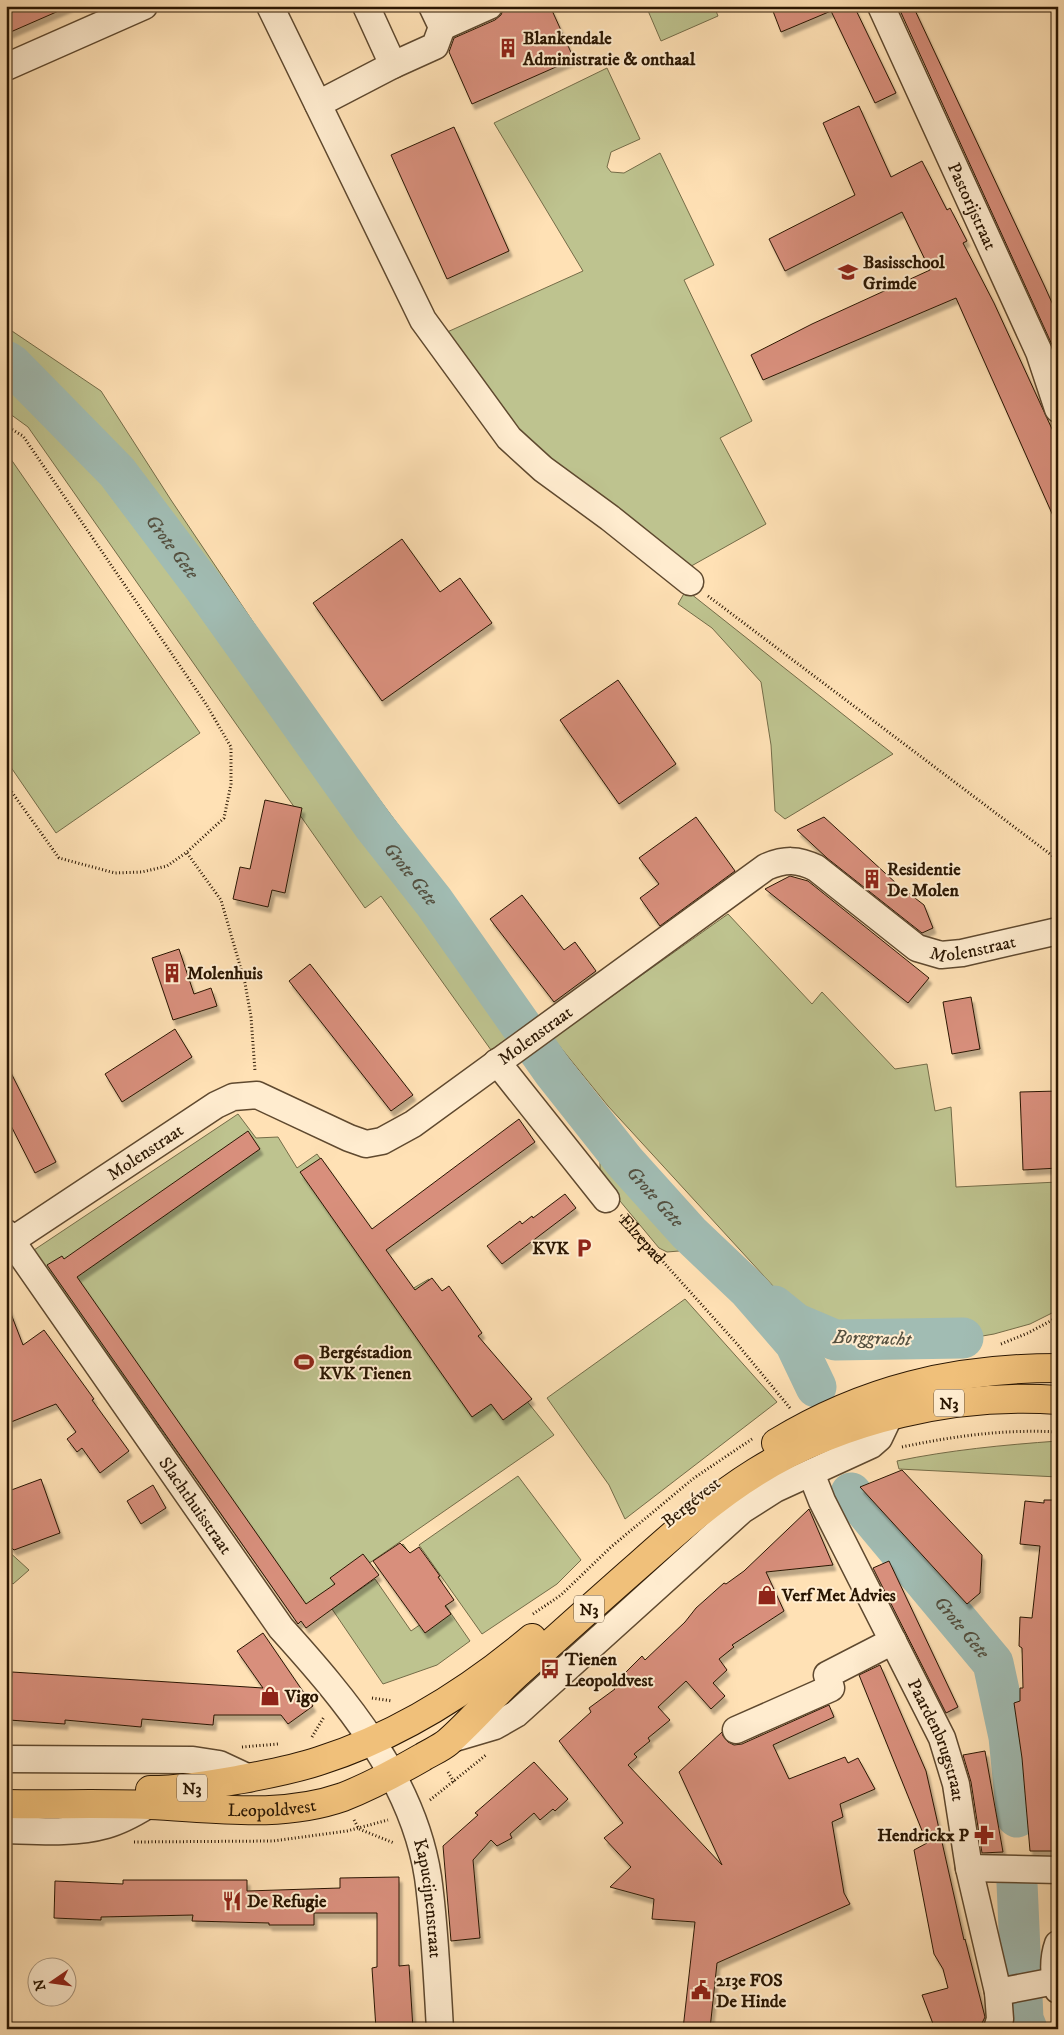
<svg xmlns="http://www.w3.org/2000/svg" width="1064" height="2035" font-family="'IM FELL DW Pica',serif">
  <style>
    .green { fill: #bec38f; stroke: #746c48 }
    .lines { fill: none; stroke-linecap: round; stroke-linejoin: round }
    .river { stroke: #a1bcb3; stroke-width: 41 }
    .building { fill: #d88f7c; stroke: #2a1602; filter: url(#shadow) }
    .minor-casing { stroke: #5f492f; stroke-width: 29 }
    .major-casing { stroke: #2a1602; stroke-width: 30 }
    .path { stroke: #2a1602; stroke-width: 3; stroke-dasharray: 1 2.5; stroke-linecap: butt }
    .minor { stroke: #ffeccf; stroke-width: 26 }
    .major { stroke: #f0c07a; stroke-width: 28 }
    .labels { text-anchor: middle; stroke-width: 4; stroke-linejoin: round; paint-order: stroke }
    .shield { fill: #ffeccf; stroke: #6a5640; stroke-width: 1 }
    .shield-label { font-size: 16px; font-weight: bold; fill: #2a1602 }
    .poi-label { font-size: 18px; font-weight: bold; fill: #2a1602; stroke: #ffeccf; text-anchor: start }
    .street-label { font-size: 18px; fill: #2a1602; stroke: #ffeccf }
    .water-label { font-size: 19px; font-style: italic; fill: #545040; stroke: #ffeccf }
  </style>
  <defs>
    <filter id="shadow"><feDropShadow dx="3" dy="5.5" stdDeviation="1" flood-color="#0004"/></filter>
  </defs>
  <rect width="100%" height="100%" fill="#ffe1b5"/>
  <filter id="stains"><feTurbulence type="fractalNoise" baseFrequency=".004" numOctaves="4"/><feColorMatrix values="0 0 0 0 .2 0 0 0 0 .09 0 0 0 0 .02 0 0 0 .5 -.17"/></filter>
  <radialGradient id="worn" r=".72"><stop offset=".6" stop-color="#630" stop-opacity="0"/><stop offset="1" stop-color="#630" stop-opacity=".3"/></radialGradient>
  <g class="green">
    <polygon points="646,6 714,6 718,16 661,41"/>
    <polygon points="607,68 640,139 611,152 607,167 611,172 624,173 660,153 714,265 684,280 752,421 720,438 766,524 686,569 619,518 521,432 445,333 583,271 494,123"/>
    <polygon points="6,327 101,391 171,500 305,699 422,857 398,870 515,1033 491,1050 381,896 365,908 28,427 6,411"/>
    <polygon points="6,452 200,733 56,833 6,760"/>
    <polygon points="686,590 893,754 785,819 775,811 771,745 761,682 712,628 678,604"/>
    <polygon points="728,914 812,1004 822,992 895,1069 927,1064 935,1111 951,1107 956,1187 1058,1182 1058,1310 1030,1324 994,1334 919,1347 898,1346 888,1331 878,1327 821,1325 796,1311 608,1106 553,1038"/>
    <polygon points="238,1114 256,1138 278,1137 297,1168 317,1154 412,1289 429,1279 554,1435 293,1616 34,1250"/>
    <polygon points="600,1150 634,1187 679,1251 667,1252 659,1248 615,1195 600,1171"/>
    <polygon points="685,1299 777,1402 625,1519 609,1485 547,1398"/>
    <path d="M1058,1441v36l-159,-8 -2,-8c53,-11 106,-16 161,-20z"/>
    <polygon points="518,1476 581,1560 557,1584 482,1634 419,1545"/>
    <polygon points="403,1544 470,1641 437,1665 383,1684 332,1609 375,1579 411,1631 421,1624 378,1562"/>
    <polygon points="6,1549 29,1570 13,1584 6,1577"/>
  </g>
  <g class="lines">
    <g class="river">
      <path id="s1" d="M6,361l6,4 105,107 89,118 168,236 60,76 119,169 72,91 64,71 60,57 46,53 21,44"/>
      <polyline points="774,1306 795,1323 835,1340 963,1338"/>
      <path id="s2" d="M851,1493l142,170 16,74 8,80"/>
      <polyline points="1017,1883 1023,2019 1027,2029"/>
    </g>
  </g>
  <g class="building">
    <polygon points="6,6 70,6 6,34"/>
    <polygon points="512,6 550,6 574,59 472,104 449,52 454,38 495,20 501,15 503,10"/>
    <polygon points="771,6 854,6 896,93 875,103 831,11 781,32"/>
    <polygon points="898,6 913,6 1044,285 1058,316 1058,358"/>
    <polygon points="859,106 891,177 922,161 947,210 950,208 967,241 963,243 994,303 1058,442 1058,527 956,298 763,380 751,355 812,324 930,270 902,212 785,271 769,239 855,195 823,123"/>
    <polygon points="454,127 509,251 447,279 391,155"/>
    <polygon points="402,539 440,592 460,578 492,623 382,701 313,603"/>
    <polygon points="618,680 676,764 619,804 560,720"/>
    <polygon points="265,800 302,808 285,893 272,890 268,907 233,899 240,867 250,869"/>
    <polygon points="696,817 735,871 660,926 640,898 659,884 639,858"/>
    <polygon points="824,817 897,884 924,905 933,928 922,933 827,858 797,830"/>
    <polygon points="790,876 808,881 929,978 908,1003 765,889"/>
    <polygon points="522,895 564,950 575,942 596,971 554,1002 490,919"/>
    <polygon points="179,949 194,994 211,988 217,1006 173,1020 152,958"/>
    <polygon points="310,964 413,1095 391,1111 289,981"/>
    <polygon points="971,997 980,1049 952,1054 943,1002"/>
    <polygon points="175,1029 192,1057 122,1102 105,1074"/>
    <polygon points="6,1063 56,1162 35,1173 6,1116"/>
    <polygon points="1058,1091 1058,1168 1023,1170 1020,1092"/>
    <polygon points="519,1119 535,1142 386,1250 415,1290 432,1278 442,1291 449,1286 482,1333 478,1336 532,1399 503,1420 491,1404 472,1417 300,1172 321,1158 372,1229"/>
    <polygon points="248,1131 260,1149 77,1277 306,1604 335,1584 330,1578 363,1554 379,1575 306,1628 301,1621 298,1624 47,1265 62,1256 64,1259"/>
    <polygon points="565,1194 576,1208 502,1264 487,1246 520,1221 522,1224 532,1216 533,1218"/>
    <polygon points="8,1306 23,1345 44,1330 94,1399 92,1400 129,1451 100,1473 82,1448 77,1452 67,1439 76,1432 56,1404 6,1424 6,1307"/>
    <polygon points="902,1470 982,1555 980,1593 967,1604 860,1487"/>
    <polygon points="41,1479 60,1533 14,1550 6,1542 6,1492"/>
    <polygon points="153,1485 166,1508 141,1524 127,1501"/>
    <polygon points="1044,1500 1058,1500 1058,1851 1030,1851 1022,1758 1014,1703 1020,1701 1020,1688 1023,1688 1022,1648 1019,1646 1020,1617 1032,1618 1040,1546 1020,1544 1025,1501 1044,1503"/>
    <polygon points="809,1509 833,1565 766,1572 784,1611 732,1645 734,1647 719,1659 727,1670 713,1683 725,1696 711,1709 686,1681 658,1707 670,1720 648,1738 650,1741 634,1754 637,1757 628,1765 722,1865 679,1772 722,1732 723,1736 728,1742 734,1745 742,1744 829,1705 834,1717 773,1745 789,1779 845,1757 848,1763 858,1758 875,1789 840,1804 843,1817 832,1822 844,1893 850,1904 717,1963 710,2029 683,2029 695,1922 652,1919 654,1899 610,1887 631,1867 604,1838 623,1823 559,1741 591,1712 589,1708 615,1689 612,1686 642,1656 645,1660 685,1622 696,1608 724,1583 726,1584 744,1571"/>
    <polygon points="400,1543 410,1553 419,1547 440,1576 438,1577 454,1600 445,1606 451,1614 425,1633 373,1561"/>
    <polygon points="889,1561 958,1707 946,1713 873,1568"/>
    <polygon points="263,1633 313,1706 288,1724 281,1715 214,1715 213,1725 142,1719 141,1727 65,1720 65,1724 9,1720 12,1672 263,1688 237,1651"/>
    <polygon points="880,1665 926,1771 964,1940 965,1939 985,2017 979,2029 935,2029 922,1995 948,1988 943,1969 934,1954 914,1850 927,1843 859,1675"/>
    <polygon points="985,1751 1003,1852 982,1853 971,1782 963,1755"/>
    <polygon points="534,1762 568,1799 555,1811 553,1809 540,1820 534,1813 510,1834 512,1838 497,1846 491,1840 473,1860 480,1938 451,1941 443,1846 478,1815 475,1813"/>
    <polygon points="399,1877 399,1966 409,1965 413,2029 376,2029 372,1968 377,1967 377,1913 314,1913 314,1925 269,1925 269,1923 192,1921 193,1915 101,1917 101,1920 54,1918 55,1881 123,1884 123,1880 247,1880 247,1891 340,1888 340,1878"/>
  </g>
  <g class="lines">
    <defs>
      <g id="minor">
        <polyline points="270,6 423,320 509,438 543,469 610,518 690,582"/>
        <path id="s4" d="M881,6l158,346 19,57"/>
        <polyline points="442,27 489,6"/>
        <polyline points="393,65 435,46 442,27 432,6"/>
        <polyline points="6,67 144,6"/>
        <polyline points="318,104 393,65 366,6"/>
        <polyline points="497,1062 606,1199"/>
        <path id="s5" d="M6,1233l275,395c64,71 132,151 147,249 7,50 9,102 12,152"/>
        <path id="s6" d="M11,1241l205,-136 17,-8 24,-2 92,43 17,6 16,-3 31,-17 353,-257c19,-8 32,-8 50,1l101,80 24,7 21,-2 96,-22"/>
        <path id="s7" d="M811,1473l11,28 120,237 14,46 13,84 29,124 2,27 -3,10"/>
        <polyline points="736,1730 831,1688 827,1675 893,1641"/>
        <polyline points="451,1739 495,1726 516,1714 742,1510 775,1489 871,1445 879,1438 889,1417"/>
        <polyline points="6,1759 193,1760 219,1764 249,1778"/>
        <path d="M6,1830c33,1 68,4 100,-5 15,-4 29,-12 42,-20"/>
        <polyline points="969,1868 1058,1870"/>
        <path d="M1058,1944c-5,14 -5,32 0,46"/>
        <polyline points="998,1992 1055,1981"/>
      </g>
      <g id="major">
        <path d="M776,1443c89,-54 178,-75 282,-75"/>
        <path d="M150,1790c30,0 57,-5 87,-10 27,-5 55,-10 82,-19 79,-25 150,-70 213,-123"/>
        <path id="s8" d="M6,1804c48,1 95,-1 143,1 65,3 131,14 194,-8 28,-11 54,-25 80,-40 8,-5 18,-9 25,-15 25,-22 47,-49 72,-71 40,-36 80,-72 120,-107 37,-33 74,-66 116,-92 87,-54 200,-79 302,-72"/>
      </g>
    </defs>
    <use href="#minor" class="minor-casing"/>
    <use href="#major" class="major-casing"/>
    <g class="path">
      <polyline points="6,426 23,436 206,704 231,747 231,784 224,818 187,852 167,866 142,872 115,873 59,858 6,784"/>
      <polyline points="708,596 1058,860"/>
      <polyline points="187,853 221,900 245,983 251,1017 255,1071"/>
      <path id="s3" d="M621,1215l117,130 52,63"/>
      <polyline points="1001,1344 1028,1333 1058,1317"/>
      <path d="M902,1447c52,-11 103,-18 156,-15"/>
      <polyline points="533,1614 561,1595 611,1547 694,1478 752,1439"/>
      <polyline points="372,1698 392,1701"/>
      <polyline points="312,1737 324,1717"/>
      <polyline points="242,1747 278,1744"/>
      <polyline points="448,1772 454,1782"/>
      <polyline points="430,1800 486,1755"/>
      <polyline points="354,1820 359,1829 394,1843"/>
      <polyline points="134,1842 273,1841 347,1831 388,1820"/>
    </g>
    <use href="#minor" class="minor"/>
    <use href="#major" class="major"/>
  </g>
  <defs>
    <symbol id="building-bare" viewBox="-9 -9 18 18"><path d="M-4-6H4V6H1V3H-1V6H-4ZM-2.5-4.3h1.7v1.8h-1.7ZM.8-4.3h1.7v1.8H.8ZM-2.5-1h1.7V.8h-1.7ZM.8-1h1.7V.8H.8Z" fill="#8f2418" stroke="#ffeccf" stroke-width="2.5" paint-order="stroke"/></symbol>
    <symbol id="school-bare" viewBox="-9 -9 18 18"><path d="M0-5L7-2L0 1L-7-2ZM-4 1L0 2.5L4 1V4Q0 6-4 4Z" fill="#8f2418" stroke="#ffeccf" stroke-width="2.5" paint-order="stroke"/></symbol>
    <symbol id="parking-bare" viewBox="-9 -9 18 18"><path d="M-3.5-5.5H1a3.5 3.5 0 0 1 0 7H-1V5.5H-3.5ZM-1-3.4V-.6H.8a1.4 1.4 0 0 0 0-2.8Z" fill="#8f2418" stroke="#ffeccf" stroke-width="2.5" paint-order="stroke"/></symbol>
    <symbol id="stadium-bare" viewBox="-9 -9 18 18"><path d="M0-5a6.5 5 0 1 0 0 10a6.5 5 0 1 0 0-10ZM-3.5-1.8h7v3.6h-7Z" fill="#8f2418" stroke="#ffeccf" stroke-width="2.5" paint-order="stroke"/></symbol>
    <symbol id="shop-bare" viewBox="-9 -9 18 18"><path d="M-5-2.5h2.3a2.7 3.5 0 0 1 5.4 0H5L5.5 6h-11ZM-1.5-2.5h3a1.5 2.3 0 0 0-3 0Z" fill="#8f2418" stroke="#ffeccf" stroke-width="2.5" paint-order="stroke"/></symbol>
    <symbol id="bus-bare" viewBox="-9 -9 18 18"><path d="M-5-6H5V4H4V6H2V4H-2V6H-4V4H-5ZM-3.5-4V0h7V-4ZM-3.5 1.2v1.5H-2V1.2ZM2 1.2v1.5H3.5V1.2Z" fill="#8f2418" stroke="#ffeccf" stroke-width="2.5" paint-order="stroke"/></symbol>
    <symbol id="pharmacy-bare" viewBox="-9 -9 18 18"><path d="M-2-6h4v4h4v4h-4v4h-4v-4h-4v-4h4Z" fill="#8f2418" stroke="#ffeccf" stroke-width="2.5" paint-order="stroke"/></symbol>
    <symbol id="restaurant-bare" viewBox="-9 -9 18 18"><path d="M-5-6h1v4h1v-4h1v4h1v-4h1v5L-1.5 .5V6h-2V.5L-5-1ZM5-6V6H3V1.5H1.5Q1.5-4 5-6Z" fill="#8f2418" stroke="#ffeccf" stroke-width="2.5" paint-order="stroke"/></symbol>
    <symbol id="civic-bare" viewBox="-9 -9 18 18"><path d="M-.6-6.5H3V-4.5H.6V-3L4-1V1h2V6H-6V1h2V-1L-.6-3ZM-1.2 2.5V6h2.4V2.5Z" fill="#8f2418" stroke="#ffeccf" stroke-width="2.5" paint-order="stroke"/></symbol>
  </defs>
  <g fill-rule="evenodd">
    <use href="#building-bare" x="494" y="34" width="28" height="28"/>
    <use href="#school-bare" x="834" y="258" width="28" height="28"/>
    <use href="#building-bare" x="858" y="865" width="28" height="28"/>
    <use href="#building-bare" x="158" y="959" width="28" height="28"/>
    <use href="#parking-bare" x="570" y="1234" width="28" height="28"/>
    <use href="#stadium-bare" x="290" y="1348" width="28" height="28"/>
    <use href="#shop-bare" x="753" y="1581" width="28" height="28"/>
    <use href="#bus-bare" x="536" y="1655" width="28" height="28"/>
    <use href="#shop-bare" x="256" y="1682" width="28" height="28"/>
    <use href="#pharmacy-bare" x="970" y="1821" width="28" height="28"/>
    <use href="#restaurant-bare" x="218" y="1887" width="28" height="28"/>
    <use href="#civic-bare" x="687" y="1976" width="28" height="28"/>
  </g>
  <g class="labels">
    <g class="shield">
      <rect x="934" y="1389.5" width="30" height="27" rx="4"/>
      <rect x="574" y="1595.5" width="30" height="27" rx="4"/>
      <rect x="177" y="1774.5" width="30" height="27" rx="4"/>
    </g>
    <g class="shield-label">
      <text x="949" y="1409">N3</text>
      <text x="589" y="1615">N3</text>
      <text x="192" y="1794">N3</text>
    </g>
    <g class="poi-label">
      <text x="523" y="44">Blankendale<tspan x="523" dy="21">Administratie &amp; onthaal</tspan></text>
      <text x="863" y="268">Basisschool<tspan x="863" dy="21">Grimde</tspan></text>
      <text x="887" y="875">Residentie<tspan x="887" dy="21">De Molen</tspan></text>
      <text x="187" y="979">Molenhuis</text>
      <text x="569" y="1254" text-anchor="end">KVK</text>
      <text x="319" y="1358">Bergéstadion<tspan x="319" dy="21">KVK Tienen</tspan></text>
      <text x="782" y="1601">Verf Met Advies</text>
      <text x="565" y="1665">Tienen<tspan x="565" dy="21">Leopoldvest</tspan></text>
      <text x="285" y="1702">Vigo</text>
      <text x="969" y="1841" text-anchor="end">Hendrickx P</text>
      <text x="247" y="1907">De Refugie</text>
      <text x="716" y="1986">213e FOS<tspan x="716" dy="21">De Hinde</tspan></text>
    </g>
    <g class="street-label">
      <text dy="6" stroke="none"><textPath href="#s4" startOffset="220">Pastorijstraat</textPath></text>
      <text dy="6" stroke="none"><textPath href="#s6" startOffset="1135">Molenstraat</textPath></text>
      <text dy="6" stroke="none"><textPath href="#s6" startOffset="611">Molenstraat</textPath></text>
      <text dy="6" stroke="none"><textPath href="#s6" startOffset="161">Molenstraat</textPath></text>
      <text dy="6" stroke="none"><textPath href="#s3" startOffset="32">Elzepad</textPath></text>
      <text transform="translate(691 1502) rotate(-39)" y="6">Bergévest</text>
      <text dy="6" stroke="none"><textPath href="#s5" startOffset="332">Slachthuisstraat</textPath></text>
      <text dy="6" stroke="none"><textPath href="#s7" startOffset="296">Paardenbrugstraat</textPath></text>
      <text dy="6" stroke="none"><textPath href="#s8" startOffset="266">Leopoldvest</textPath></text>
      <text dy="6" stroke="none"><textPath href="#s5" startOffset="796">Kapucijnenstraat</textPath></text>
    </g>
    <g class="water-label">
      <text dy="7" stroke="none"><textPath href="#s1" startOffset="250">Grote Gete</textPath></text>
      <text dy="7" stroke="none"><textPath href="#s1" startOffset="655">Grote Gete</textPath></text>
      <text dy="7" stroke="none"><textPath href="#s1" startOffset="1060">Grote Gete</textPath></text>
      <text transform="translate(872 1337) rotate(2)" y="7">Borggracht</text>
      <text dy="7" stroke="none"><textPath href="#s2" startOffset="174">Grote Gete</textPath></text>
    </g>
  </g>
  <rect width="1064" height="2035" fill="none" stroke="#ffe1b5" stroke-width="25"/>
  <rect x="8" y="8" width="1049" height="2020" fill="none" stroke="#2a1602" stroke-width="2.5"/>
  <rect x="12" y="12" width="1039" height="2010" fill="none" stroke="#2a1602"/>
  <g transform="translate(52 1982) rotate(257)"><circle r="24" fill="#ffeccf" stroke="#aa967d"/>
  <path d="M0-4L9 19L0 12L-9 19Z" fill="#8f2418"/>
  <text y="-8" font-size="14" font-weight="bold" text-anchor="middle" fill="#2a1602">N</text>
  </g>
  <rect width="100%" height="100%" filter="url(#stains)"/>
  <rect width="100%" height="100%" fill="url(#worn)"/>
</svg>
